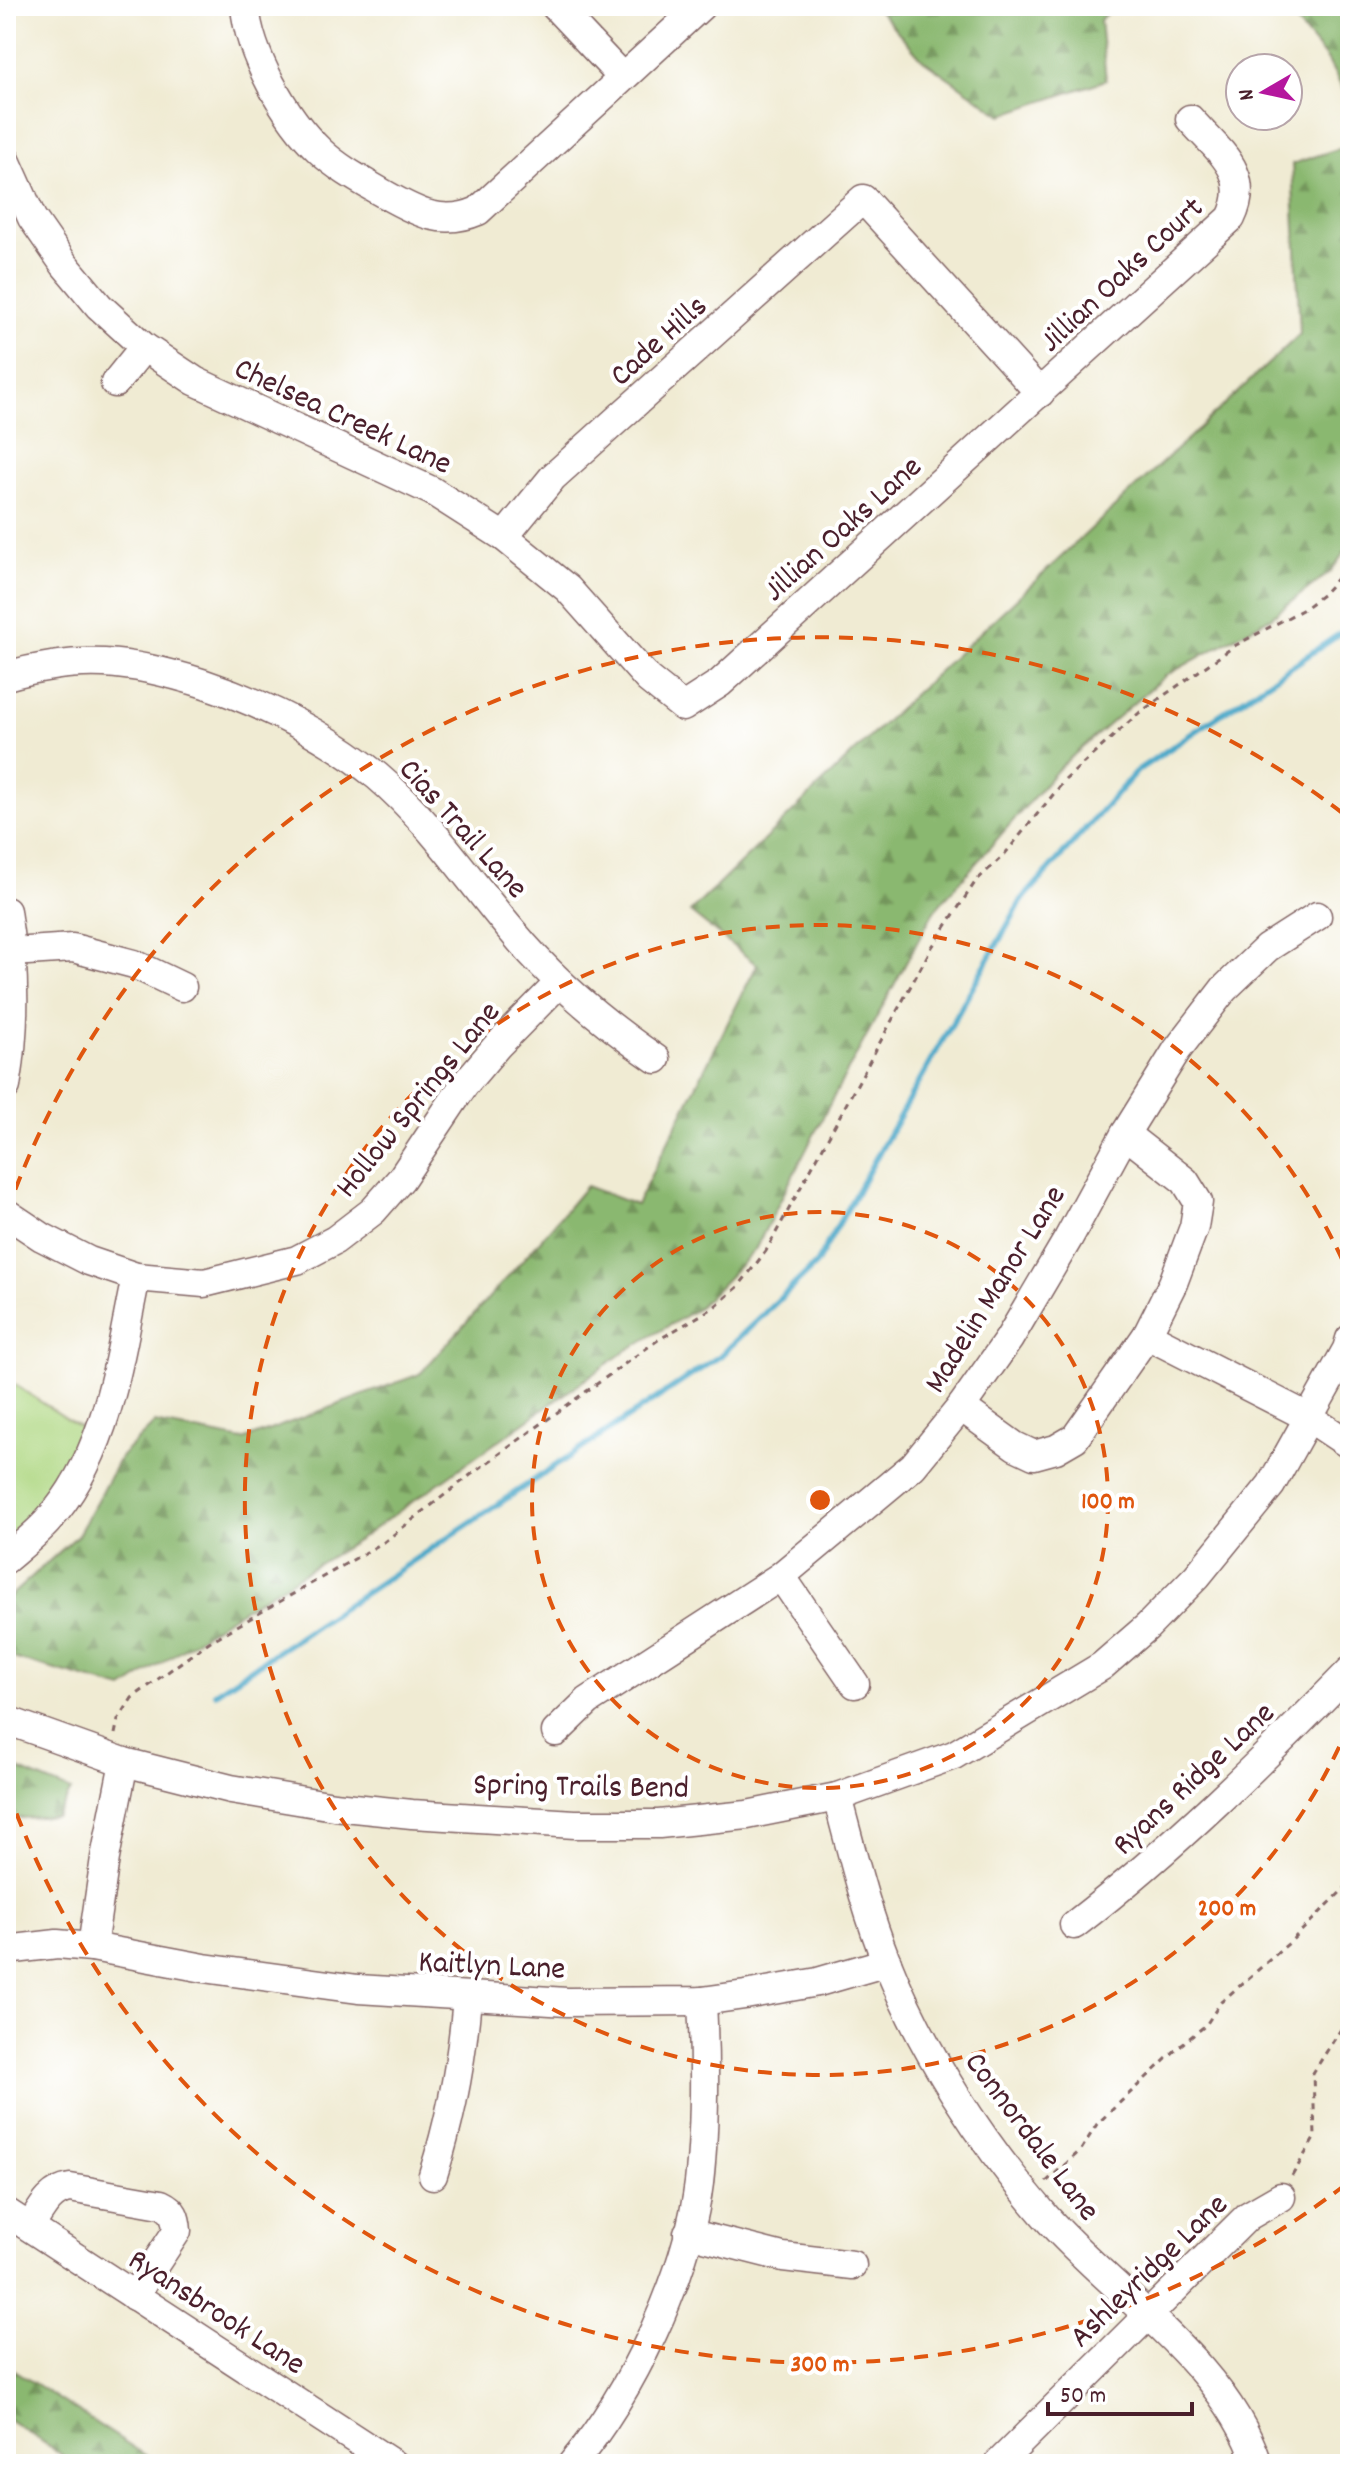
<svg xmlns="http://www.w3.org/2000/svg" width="1356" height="2470" font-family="Dekko,sans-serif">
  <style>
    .forest { fill: url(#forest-firs); stroke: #6a6c4d; stroke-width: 2 }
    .green { fill: #aed781; stroke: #7c7b56; stroke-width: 2 }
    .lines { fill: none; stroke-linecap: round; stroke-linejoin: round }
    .stream { stroke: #49a7c8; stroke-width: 6 }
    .minor-casing { stroke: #846666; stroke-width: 31 }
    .path { stroke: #846666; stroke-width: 3; stroke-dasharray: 6 6; stroke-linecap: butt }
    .minor { stroke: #fff; stroke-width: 28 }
    .ring { fill: none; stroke: #e0560e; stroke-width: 4; stroke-dasharray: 14 10 }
    .labels { text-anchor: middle; stroke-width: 8; stroke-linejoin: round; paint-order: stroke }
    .street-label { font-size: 32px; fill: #4a1f2b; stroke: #fff }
    .centre { fill: #e0560e; stroke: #fff; stroke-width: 4 }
    .ring-label { font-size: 24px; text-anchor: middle; font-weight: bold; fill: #e0560e; stroke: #fff; stroke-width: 8; stroke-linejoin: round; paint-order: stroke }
  </style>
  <defs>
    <pattern id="forest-firs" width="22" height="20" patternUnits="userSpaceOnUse" patternTransform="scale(2)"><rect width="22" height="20" fill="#8ab86f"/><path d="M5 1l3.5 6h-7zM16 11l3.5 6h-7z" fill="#73955b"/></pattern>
  </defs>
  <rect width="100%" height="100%" fill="#fff"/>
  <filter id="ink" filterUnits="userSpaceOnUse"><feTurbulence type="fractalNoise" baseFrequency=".0125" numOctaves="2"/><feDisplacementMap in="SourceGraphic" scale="16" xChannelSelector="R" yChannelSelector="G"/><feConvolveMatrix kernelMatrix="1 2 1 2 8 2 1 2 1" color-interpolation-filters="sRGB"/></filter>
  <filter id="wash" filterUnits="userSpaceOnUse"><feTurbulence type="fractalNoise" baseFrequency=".006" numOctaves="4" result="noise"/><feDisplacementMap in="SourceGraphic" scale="32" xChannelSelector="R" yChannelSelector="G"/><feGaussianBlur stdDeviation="1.8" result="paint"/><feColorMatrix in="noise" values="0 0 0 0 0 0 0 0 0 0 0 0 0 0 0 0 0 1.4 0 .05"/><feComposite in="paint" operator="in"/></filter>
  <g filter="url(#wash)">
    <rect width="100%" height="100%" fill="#f0ebd3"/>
    <g class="forest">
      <polygon points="875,6 1114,6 1100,20 1106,80 1002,115 923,60"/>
      <polygon points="1283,6 1350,6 1350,103 1327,59"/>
      <polygon points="1350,145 1350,545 1330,572 1270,618 1165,676 1061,766 934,911 826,1111 755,1250 697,1309 624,1352 357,1541 227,1619 123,1689 6,1656 6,1600 78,1535 121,1456 155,1423 243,1440 420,1374 537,1244 586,1186 636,1205 757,965 690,912 911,697 1300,334 1292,164"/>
      <polygon points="6,1764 71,1791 56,1816 6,1819"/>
      <polygon points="6,2365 159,2464 76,2464 6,2418"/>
    </g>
    <path class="green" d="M6,1379l81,53c-19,44 -45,80 -81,112z"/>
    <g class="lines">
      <polyline class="stream" points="215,1693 720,1356 816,1264 1022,900 1138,770 1350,627"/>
    </g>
  </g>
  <g filter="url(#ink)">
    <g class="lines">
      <defs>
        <g id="minor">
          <path d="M245,6c4,48 40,112 75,145 19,18 44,31 66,44 32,18 57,31 92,16l223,-205"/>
          <polyline points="555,6 621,76"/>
          <path d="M6,160l26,58 32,46 35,42 45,41 51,34 237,110 72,46 64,52 80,90 35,28 37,-24 511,-465c22,-45 -13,-67 -41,-99"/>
          <polyline points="115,383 144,347"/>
          <polyline points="504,537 553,477 863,199 1040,393"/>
          <path d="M6,676c74,-21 123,-16 196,7 63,21 123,51 175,93 52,44 91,103 135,155 42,51 90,91 144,128"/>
          <path d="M6,911c9,57 10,118 0,175"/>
          <polyline points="12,952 73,948 134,964 182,987"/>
          <polyline points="6,1213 42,1237 89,1261 136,1277 204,1283 297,1260 335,1240 373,1211 401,1179 464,1085 497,1046 559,983"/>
          <polyline points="1147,1335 1308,1417 1350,1445"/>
          <polyline points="961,1407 1015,1446 1034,1455 1056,1449 1075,1438 1147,1335 1173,1283 1194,1227 1198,1202 1185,1181 1125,1134"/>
          <path d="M6,1559c14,-12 29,-24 41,-37 61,-67 71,-160 89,-245"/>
          <polyline points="781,1576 855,1684"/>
          <polyline points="6,1720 124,1762 231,1789 334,1806 412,1814 575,1824 659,1824 747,1815 837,1797 954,1755 1102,1666 1147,1627 1197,1576 1271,1485 1347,1349 1350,1339"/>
          <polyline points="556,1732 588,1701 781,1576 913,1466 961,1407 1009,1339 1068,1239 1125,1134 1177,1050 1224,989 1267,948 1317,916"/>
          <path d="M837,1797c15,55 28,111 49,163 36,91 96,184 160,257 69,78 178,145 212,247"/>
          <path d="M1074,1925c100,-77 188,-164 276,-254"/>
          <polyline points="92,1947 105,1858 124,1762"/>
          <polyline points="6,1950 57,1944 92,1947 204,1968 358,1989 567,2002 702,2001 745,1995 818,1982 887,1962"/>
          <path d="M433,2175c19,-59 29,-116 34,-177"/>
          <polyline points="6,2212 393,2464"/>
          <path d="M30,2227c11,-17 19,-36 40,-39l91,16c13,6 15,13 16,27l-43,65"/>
          <polyline points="688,2233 783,2257 852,2265"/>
          <path d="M572,2464c60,-72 115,-187 127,-281 7,-61 6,-121 3,-182"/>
          <polyline points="998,2464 1248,2216 1281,2197"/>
        </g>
      </defs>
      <use href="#minor" class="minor-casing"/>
      <g class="path">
        <polyline points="115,1734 118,1720 132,1698 209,1642 384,1542 473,1473 658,1340 713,1308 738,1287 766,1251 932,947 976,881 1004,855 1065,780 1139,713 1236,645 1302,610 1322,595 1350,564"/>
        <polyline points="1292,2176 1315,2137 1313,2073 1341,2029 1350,2020"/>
        <polyline points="1046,2182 1081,2150 1097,2124 1182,2044 1206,2025 1221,2002 1289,1943 1350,1883"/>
      </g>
      <use href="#minor" class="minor"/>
    </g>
  </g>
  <g class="ring">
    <circle cx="820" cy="1500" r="288"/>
    <path d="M1349 1725A575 575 0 1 1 1349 1275"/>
    <path d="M1345 2185A863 863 0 0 1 7 1788M7 1212A863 863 0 0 1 1345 815"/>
  </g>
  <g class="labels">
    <g class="street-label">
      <text transform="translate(1120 273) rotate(-43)" y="11">Jillian Oaks Court</text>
      <text transform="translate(657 339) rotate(-42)" y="11">Cade Hills</text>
      <text transform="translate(344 414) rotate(25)" y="11">Chelsea Creek Lane</text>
      <text transform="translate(841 527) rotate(-42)" y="11">Jillian Oaks Lane</text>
      <text transform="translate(465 827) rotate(48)" y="11">Cias Trail Lane</text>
      <text transform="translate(416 1098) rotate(-51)" y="11">Hollow Springs Lane</text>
      <text transform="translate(993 1288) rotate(-58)" y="11">Madelin Manor Lane</text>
      <text transform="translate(1192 1777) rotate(-43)" y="11">Ryans Ridge Lane</text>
      <text transform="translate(581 1784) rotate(1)" y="11">Spring Trails Bend</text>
      <text transform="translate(492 1963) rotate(3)" y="11">Kaitlyn Lane</text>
      <text transform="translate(1034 2135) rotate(53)" y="11">Connordale Lane</text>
      <text transform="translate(1147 2269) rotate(-44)" y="11">Ashleyridge Lane</text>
      <text transform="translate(218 2310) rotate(33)" y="11">Ryansbrook Lane</text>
    </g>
  </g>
  <circle cx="820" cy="1500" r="12" class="centre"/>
  <g class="ring-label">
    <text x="1108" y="1508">100 m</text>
    <text x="1227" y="1915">200 m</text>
    <text x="820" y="2371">300 m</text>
  </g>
  <rect width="1356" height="2470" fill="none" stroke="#fff" stroke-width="32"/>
  <g transform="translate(1264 92) rotate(261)"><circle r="38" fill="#ffffff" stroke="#b7a5aa" stroke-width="2"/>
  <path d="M0-6L14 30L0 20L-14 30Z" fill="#b5179e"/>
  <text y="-12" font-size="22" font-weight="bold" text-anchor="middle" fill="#4a1f2b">N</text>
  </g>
  <path d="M1048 2402v12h144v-12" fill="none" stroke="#4a1f2b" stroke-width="4"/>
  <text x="1060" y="2402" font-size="24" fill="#4a1f2b" stroke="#ffffff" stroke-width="6" paint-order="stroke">50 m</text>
</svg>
